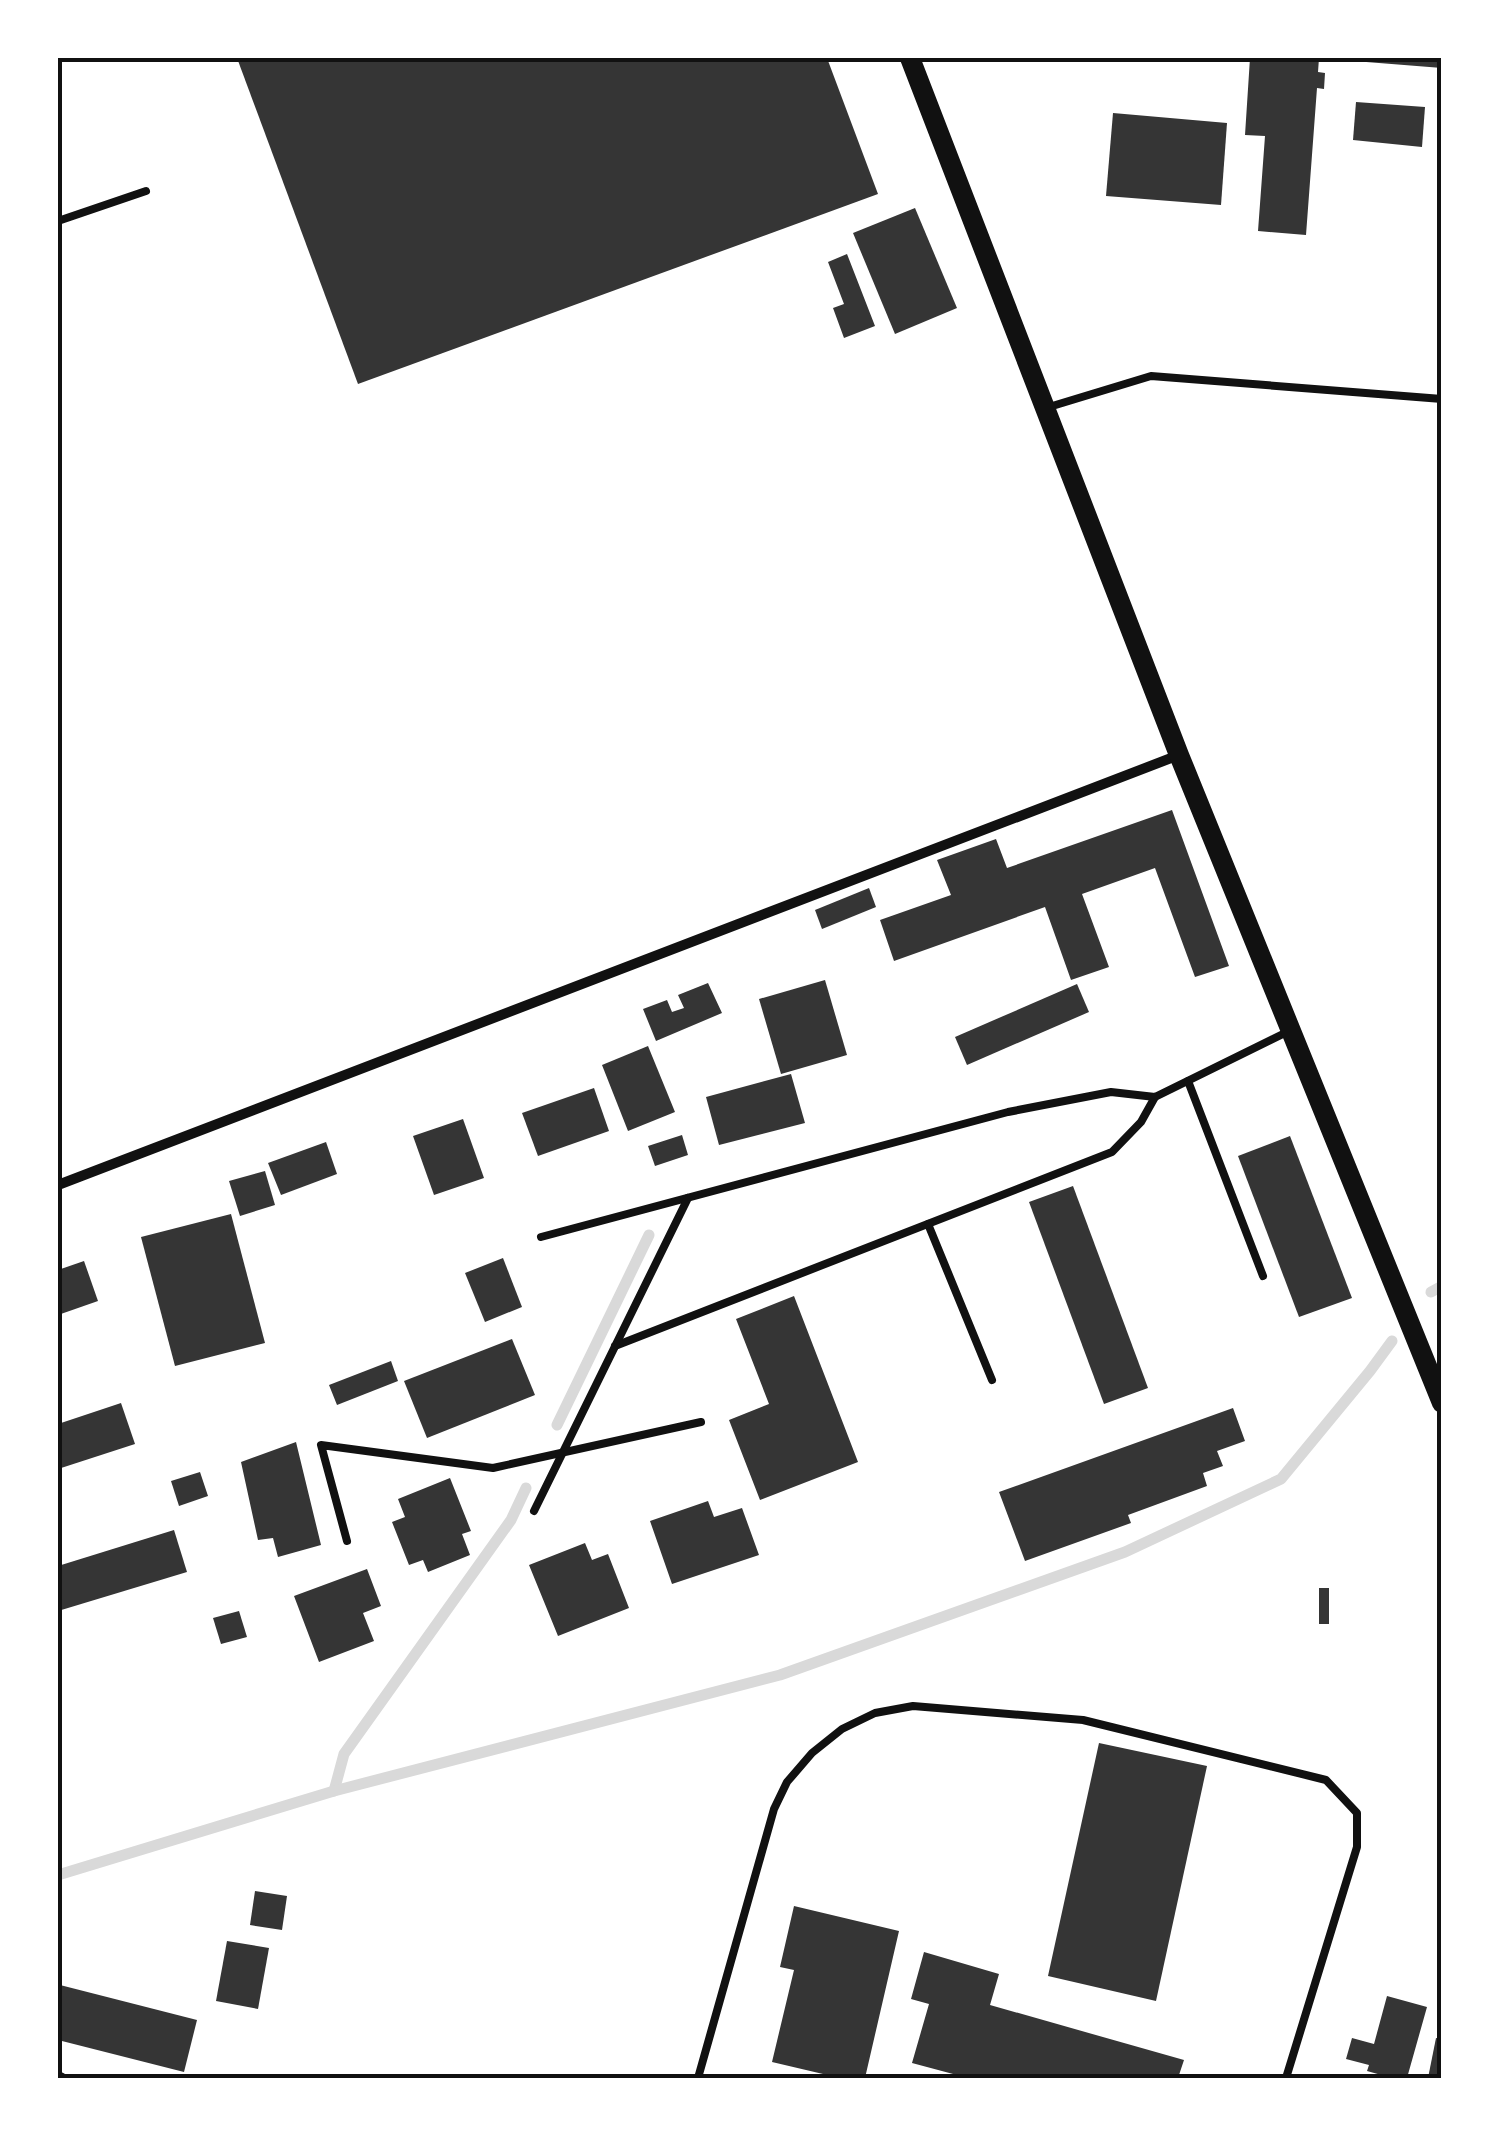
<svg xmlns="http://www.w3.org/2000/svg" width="1499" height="2136" font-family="'PT Sans',sans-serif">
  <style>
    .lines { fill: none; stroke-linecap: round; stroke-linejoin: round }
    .stream { stroke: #d9d9d9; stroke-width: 11 }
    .building { fill: #353535 }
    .path { stroke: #111; stroke-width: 6 }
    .service { stroke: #111; stroke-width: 8 }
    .minor { stroke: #111; stroke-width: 10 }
    .secondary { stroke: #111; stroke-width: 20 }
    .neatline { fill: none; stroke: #111; stroke-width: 4 }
  </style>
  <rect width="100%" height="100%" fill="#fff"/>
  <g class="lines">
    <g class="stream">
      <polyline points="1431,1292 1442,1286"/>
      <polyline points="557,1425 649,1235"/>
      <polyline points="334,1791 344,1754 511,1520 526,1488"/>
      <polyline points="58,1875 334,1791 780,1675 1125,1552 1281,1479 1370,1371 1392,1341"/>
    </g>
  </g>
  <g class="building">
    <polygon points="237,58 827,58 878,194 358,384"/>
    <polygon points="1250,58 1319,58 1318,72 1325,73 1324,89 1317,88 1306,235 1258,231 1265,136 1245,135"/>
    <polygon points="1341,58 1442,58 1442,68 1341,60"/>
    <polygon points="1356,102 1425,107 1422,147 1353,140"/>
    <polygon points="1113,113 1227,123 1221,205 1106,196"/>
    <polygon points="915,208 957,308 895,334 853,233"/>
    <polygon points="847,254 875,326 844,338 833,308 844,304 828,262"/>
    <polygon points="1172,810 1229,966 1195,977 1155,868 1082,894 1109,967 1071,980 1045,907 894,961 880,920 951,895 937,860 996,839 1007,868"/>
    <polygon points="869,888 876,907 822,929 815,910"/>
    <polygon points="825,980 847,1055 781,1074 759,999"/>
    <polygon points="708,983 722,1013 656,1041 643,1009 667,1000 672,1012 684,1008 678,995"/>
    <polygon points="1077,984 1089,1012 967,1065 955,1037"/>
    <polygon points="648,1046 675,1112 628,1131 602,1065"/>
    <polygon points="791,1074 805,1123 719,1145 706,1097"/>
    <polygon points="594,1088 609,1131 538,1156 522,1113"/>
    <polygon points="463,1119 484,1178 434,1195 413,1136"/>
    <polygon points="682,1135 688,1155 655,1166 648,1146"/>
    <polygon points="1290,1136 1352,1298 1299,1317 1238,1156"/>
    <polygon points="326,1142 337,1174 281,1195 268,1163"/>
    <polygon points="265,1171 275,1205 240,1216 229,1181"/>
    <polygon points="1073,1186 1148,1388 1104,1404 1029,1202"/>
    <polygon points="231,1214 265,1343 175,1366 141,1237"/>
    <polygon points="503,1258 522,1307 485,1322 465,1273"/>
    <polygon points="84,1261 98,1301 58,1315 58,1270"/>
    <polygon points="794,1296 858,1462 760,1500 729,1420 769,1404 736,1319"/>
    <polygon points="512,1339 535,1395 427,1438 404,1381"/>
    <polygon points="391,1361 398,1381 337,1405 329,1385"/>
    <polygon points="121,1403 135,1444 58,1469 58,1424"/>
    <polygon points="1233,1408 1245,1441 1217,1451 1223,1466 1203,1473 1207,1486 1128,1515 1131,1523 1025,1561 999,1492"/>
    <polygon points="296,1442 321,1545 278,1557 273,1538 258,1540 241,1462"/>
    <polygon points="200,1472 208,1496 179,1506 171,1481"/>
    <polygon points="450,1478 471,1531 462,1534 470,1555 428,1572 423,1560 409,1565 392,1522 405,1517 398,1499"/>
    <polygon points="708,1501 714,1517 742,1508 759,1555 672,1584 650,1521"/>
    <polygon points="174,1530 187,1572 58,1611 58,1566"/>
    <polygon points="585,1543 592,1560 608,1554 629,1608 558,1636 529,1565"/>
    <polygon points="367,1569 381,1606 363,1613 374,1641 319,1662 294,1596"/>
    <rect x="1319" y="1588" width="10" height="36"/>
    <polygon points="239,1611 247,1637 221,1644 213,1618"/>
    <polygon points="1099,1743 1207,1766 1156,2001 1048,1976"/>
    <polygon points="255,1891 287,1896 282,1930 250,1925"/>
    <polygon points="794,1906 899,1931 865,2078 840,2078 772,2062 794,1970 780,1967"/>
    <polygon points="227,1941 269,1948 258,2009 216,2001"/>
    <polygon points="924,1952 999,1974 990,2005 1184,2060 1178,2078 968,2078 912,2063 929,2004 911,1999"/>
    <polygon points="60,1985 197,2020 184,2072 58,2040 58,1995"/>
    <polygon points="1387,1996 1427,2007 1407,2078 1392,2078 1367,2071 1369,2065 1346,2059 1352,2038 1374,2044"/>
    <polygon points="1436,2038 1442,2039 1442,2078 1428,2078"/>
  </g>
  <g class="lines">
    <polyline class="path" points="58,1890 58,1896"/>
    <g class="service">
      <polyline points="58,221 146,191"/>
      <polyline points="1049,407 1151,376 1442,399"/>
      <polyline points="1188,1081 1263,1276"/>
      <polyline points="928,1224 992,1380"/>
      <polyline points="541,1237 1008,1112 1111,1092 1155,1097 1287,1032"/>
      <polyline points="615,1346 1112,1152 1141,1122 1155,1097"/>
      <polyline points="534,1511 688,1198"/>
      <polyline points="347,1541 321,1445 493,1468 701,1422"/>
      <polyline points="698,2078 774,1809 787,1782 812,1753 842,1729 875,1713 913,1706 1083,1720 1326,1780 1357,1813 1357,1847 1286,2078"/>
    </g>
    <g class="minor">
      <polyline points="58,1185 1179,755"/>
      <polyline points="58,2076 62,2078"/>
    </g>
    <polyline class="secondary" points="910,58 1179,755 1442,1403"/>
  </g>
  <rect width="1499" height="2136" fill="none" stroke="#ffffff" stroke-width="120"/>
  <rect x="60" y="60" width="1379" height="2016" class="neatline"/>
</svg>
